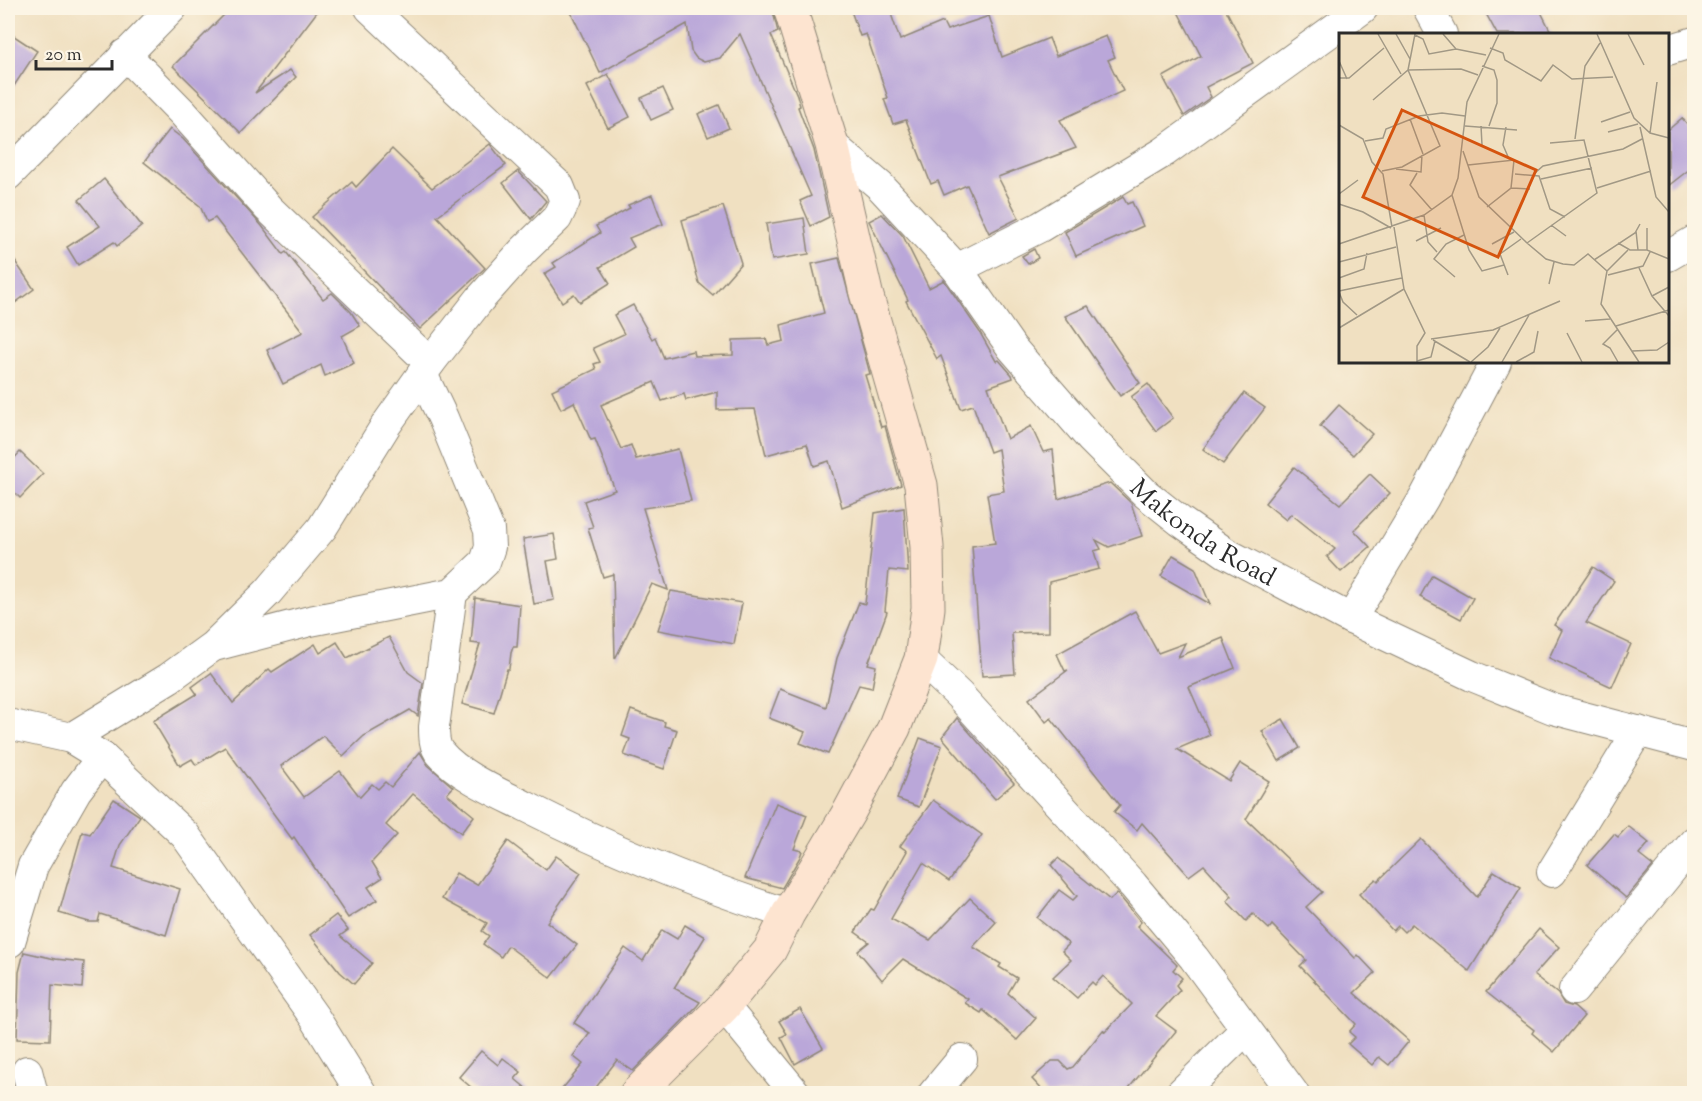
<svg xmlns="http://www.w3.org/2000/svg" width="1702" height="1101" font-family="'Sorts Mill Goudy',serif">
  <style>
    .building { fill: #baa7d9 }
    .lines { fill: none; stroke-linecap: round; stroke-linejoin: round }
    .street-casing { stroke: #8e8676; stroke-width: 32 }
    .secondary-casing { stroke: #8e8676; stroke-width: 35 }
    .street { stroke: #fff; stroke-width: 30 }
    .secondary { stroke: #fde4d0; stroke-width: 33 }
    .labels { text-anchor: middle; stroke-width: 6; stroke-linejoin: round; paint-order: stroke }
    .street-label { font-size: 26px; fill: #2b2b2b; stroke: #fcf5e5 }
    .inset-road { fill: none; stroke: #a19885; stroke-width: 1.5 }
    .view { fill: #d5540f; fill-opacity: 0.15; stroke: #d5540f; stroke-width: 3 }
    .inset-edge { fill: none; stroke: #2b2b2b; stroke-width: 3 }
  </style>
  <rect width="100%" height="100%" fill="#fcf5e5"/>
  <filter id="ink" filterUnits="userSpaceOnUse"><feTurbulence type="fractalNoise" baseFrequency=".0167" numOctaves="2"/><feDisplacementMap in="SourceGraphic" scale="12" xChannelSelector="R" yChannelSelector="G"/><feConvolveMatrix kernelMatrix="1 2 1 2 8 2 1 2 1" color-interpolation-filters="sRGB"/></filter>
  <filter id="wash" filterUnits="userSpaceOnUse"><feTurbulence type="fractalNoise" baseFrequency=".008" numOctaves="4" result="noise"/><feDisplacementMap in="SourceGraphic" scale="24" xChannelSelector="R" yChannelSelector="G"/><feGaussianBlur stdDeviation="1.35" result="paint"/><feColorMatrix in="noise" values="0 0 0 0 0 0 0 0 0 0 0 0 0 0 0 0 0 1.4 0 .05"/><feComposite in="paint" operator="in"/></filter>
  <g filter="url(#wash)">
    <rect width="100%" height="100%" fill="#f0e0c1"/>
    <g id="blocks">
      <g class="building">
        <polygon points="231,8 320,8 255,93 290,70 296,77 241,133 173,66"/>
        <polygon points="569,8 772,8 778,32 771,35 797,95 800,106 798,107 814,150 829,217 811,226 800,201 811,196 740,34 720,58 704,62 696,58 691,51 687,24 600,73"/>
        <polygon points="850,8 889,8 900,40 943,22 947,30 989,16 1002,57 1049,38 1056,56 1106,36 1115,57 1108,60 1123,91 1060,120 1076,148 998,177 1019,218 989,233 967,185 944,195 938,181 931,184 906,120 893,124 884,99 888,98 866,34 860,36"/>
        <polygon points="1176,8 1225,8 1253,63 1206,87 1211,97 1184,116 1163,77 1201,56"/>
        <polygon points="1483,8 1539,8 1552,34 1497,34"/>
        <polygon points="8,32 37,51 8,95"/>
        <polygon points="608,74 630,117 608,128 587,86"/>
        <polygon points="663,88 673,110 651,120 641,98"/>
        <polygon points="719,105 729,128 708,137 698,114"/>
        <polygon points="1682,118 1695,133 1695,165 1668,186 1668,130"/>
        <polygon points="170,129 183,139 262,226 283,254 286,252 323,299 332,293 351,312 360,326 342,336 354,363 325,376 321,365 283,384 267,350 303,332 215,218 207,222 200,206 144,162"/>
        <polygon points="490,144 506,165 437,216 485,268 420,329 312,217 352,182 356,187 392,149 432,188"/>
        <polygon points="518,171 546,201 531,219 503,183"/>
        <polygon points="104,179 142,226 117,246 114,242 78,265 67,247 100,226 79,200"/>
        <polygon points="652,195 663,224 629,238 634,247 600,267 610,283 580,302 574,294 562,302 544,274 556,267 553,263 600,233 596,226 630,208 628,205"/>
        <polygon points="1123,197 1127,204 1132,202 1143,226 1076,256 1065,232"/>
        <polygon points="723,206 741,263 713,295 699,283 682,220"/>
        <polygon points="882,214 903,236 929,288 944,280 979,331 996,361 999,360 1012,375 1013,378 988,387 1007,439 1031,426 1043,452 1053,450 1058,499 1110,483 1131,503 1142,536 1109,547 1096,540 1101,549 1094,551 1099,569 1049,582 1049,632 1012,633 1015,674 982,676 972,546 995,543 987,494 1004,491 998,449 990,452 973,405 961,409 941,356 937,359 906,301 908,300 869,221"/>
        <polygon points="804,218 809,254 772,260 766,224"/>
        <polygon points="1034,249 1038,258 1028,264 1022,256"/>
        <polygon points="8,251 34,289 8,308"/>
        <polygon points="839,258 870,374 865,375 881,427 885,426 901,485 842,507 829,461 814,466 807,444 766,455 755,409 717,410 717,392 686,400 684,394 662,401 654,382 601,405 621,449 631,445 636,459 678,449 691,501 643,508 668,590 652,584 615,659 613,574 603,577 588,528 593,527 584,501 615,490 595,439 591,440 574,402 561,409 552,390 596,369 594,364 600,362 593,348 624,334 614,315 633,305 652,339 655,337 664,358 693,351 694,356 733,355 733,340 766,339 768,345 784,341 781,325 824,313 812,264"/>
        <polygon points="1088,306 1140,383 1120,396 1065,316"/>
        <polygon points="1148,384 1173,418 1156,431 1131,397"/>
        <polygon points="1244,393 1265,408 1223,464 1203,449"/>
        <polygon points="1339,405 1372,434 1353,455 1320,426"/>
        <polygon points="20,452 43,474 20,498 8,486 8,465"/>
        <polygon points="1294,467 1340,504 1370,474 1390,493 1354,530 1370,547 1341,572 1327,557 1335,549 1291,514 1286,520 1265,503"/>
        <polygon points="904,508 908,572 889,570 885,611 887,612 868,664 876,666 872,688 859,685 828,754 800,743 805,732 769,718 780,689 826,707 837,658 859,602 865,604 875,513"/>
        <polygon points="554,534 558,559 547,561 554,600 534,604 523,539"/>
        <polygon points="1173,555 1195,568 1210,604 1161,576"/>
        <polygon points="1593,567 1614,581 1586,623 1631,644 1612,687 1549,658 1562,630 1554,625"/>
        <polygon points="1432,575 1473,598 1461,619 1420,597"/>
        <polygon points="671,591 742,603 734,644 658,630"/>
        <polygon points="475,598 520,605 517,647 513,647 511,653 509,669 507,669 494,713 462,704 480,644 471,643"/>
        <polygon points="1135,611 1158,653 1185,643 1178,657 1223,638 1235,668 1189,687 1210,735 1177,749 1229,781 1240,763 1269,781 1246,819 1322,892 1306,907 1355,958 1358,955 1375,973 1354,993 1409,1041 1389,1065 1379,1057 1372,1065 1348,1044 1355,1037 1349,1032 1356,1024 1300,966 1306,960 1272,925 1269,929 1253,914 1246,921 1227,901 1232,896 1204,865 1189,876 1142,823 1137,830 1114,812 1120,805 1051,718 1046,722 1029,699 1068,670 1065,671 1057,654"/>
        <polygon points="389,637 408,672 423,683 418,716 410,710 364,736 343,756 323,736 281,766 304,797 340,771 360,797 372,784 378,789 385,782 391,787 420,752 428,765 453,787 447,794 474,816 461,833 413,794 386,825 397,835 372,862 382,878 368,887 377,900 348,918 294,837 292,839 225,747 196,765 192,759 180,766 153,721 197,694 192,687 211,673 233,703 269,669 272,672 315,644 320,653 337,642 347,658"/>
        <polygon points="631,710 665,722 664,726 677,730 664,769 624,755 630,739 622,736"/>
        <polygon points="957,718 1014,783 995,799 942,737"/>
        <polygon points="1283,719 1300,748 1279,761 1262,731"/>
        <polygon points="920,738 942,746 919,807 897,799"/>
        <polygon points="114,799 140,816 120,845 113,868 180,889 166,935 100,914 98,922 89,922 59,913 82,832 90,834"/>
        <polygon points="933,800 982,835 949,881 923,863 891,919 930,940 970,898 996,922 973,947 1001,964 999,967 1017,978 1008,993 1036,1018 1017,1040 983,1010 981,1013 965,1003 968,999 903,959 882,980 858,951 869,942 855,932 871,909 874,910 907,851 900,846"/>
        <polygon points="776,803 807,815 794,849 802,851 800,857 782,888 745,878"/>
        <polygon points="1628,826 1649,843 1639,855 1653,866 1626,898 1587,865 1614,834 1618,837"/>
        <polygon points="1421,839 1477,897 1494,871 1521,888 1469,971 1412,924 1404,932 1398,926 1393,931 1359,894 1376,879 1378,881"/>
        <polygon points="508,841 546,870 556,856 581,873 547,922 577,945 551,978 508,946 501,957 483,944 489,936 482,931 487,923 442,899 456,873 477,885"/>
        <polygon points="1058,858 1110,900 1117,893 1141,922 1137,926 1177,965 1173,970 1182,978 1176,985 1180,990 1156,1016 1176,1031 1124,1094 1046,1094 1032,1079 1052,1061 1060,1061 1068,1069 1073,1067 1103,1030 1105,1032 1132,1004 1103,976 1095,985 1092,982 1077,998 1053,977 1071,960 1062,951 1069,944 1037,918 1059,890 1073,900 1077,896 1051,865"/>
        <polygon points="336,915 348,930 340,936 372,963 354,984 340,972 310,935"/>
        <polygon points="685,925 705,937 674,988 700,1002 697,1006 633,1071 617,1060 591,1094 558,1094 583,1064 573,1056 590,1033 574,1023 625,948 643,961 662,930 677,939"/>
        <polygon points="1539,929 1559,947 1534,975 1558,994 1564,1004 1574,1007 1584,1016 1554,1052 1532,1033 1534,1030 1486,992"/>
        <polygon points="24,952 55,959 84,962 82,988 52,985 50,1040 17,1039 19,972"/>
        <polygon points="800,1009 823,1048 795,1064 781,1037 787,1034 779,1021"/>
        <polygon points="481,1051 498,1065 503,1058 521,1072 515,1079 533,1094 479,1094 459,1077"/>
      </g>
    </g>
  </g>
  <g filter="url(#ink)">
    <use href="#blocks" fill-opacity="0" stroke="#8e8676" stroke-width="1.5"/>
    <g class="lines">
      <defs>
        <g id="street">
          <polyline points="1428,8 1442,34"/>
          <polyline points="1668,50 1694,42"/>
          <polyline points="125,54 183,113 268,208 430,363"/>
          <path id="s1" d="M832,145l48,41 77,83 55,79 79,91 55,55 34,27 46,32 125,66 121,57 81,33 141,37"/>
          <polyline points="8,175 172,8"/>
          <polyline points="1668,256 1694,241"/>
          <polyline points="957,269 1040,227 1164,152 1363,8"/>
          <path d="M452,593l-18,134c0,9 0,19 6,26 19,23 59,40 85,53 85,43 172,79 263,108"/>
          <polyline points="1351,619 1424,498 1496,362"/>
          <polyline points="214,646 310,621 452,593 485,562 490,547 489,530 443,418 422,374"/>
          <polyline points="921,659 959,695 1133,885 1194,958 1294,1094"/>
          <polyline points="8,724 71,738 102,757 185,835 315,1018 362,1094"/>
          <polyline points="71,738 169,678 213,646 268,592 322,528 386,425 430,363 480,299 523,251 557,218 565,201 559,186 370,8"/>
          <polyline points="1552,872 1638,731"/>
          <polyline points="10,942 33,866 76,791 102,757"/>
          <polyline points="1574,990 1694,842"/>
          <polyline points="724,1006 796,1094"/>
          <polyline points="27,1071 33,1094"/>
          <polyline points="933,1094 962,1059"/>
          <polyline points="1180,1094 1245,1030"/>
        </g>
        <polyline id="secondary" points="636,1094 724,1006 770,950 788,914 849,812 894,728 921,659 928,608 927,547 921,485 866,293 832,145 790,8"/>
      </defs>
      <use href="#street" class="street-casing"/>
      <use href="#secondary" class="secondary-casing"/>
      <use href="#street" class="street"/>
      <use href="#secondary" class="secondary"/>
    </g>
  </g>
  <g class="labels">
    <g class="street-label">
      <text dy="9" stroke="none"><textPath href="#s1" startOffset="540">Makonda Road</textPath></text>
    </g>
  </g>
  <g transform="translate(1339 33)">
    <rect width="330" height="330" fill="#f0e0c1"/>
    <path class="inset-road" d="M39,1l23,40M57,1l14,25M104,1l13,15M258,1l37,84 16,15 19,5M289,1l16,31M76,2l8,4 6,15 27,-5 30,6M151,15l13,5 2,7 36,21 12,-16 19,14 41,-2M0,28l8,18M143,33l12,4 3,10v23l-8,23M0,45h10l35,-30M34,67l35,-30 53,-1 17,6M71,86l13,35M262,89l29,-10M0,92l24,14 9,23 11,12 9,53M126,93l52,4M142,93l1,19M167,94l-3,18 6,14M301,94l16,70 13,15M269,99l30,-8M311,100l7,-51M236,106l10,-73 15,-23M26,108l18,-3 3,-9 33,-13 23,-3 23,3M124,118l16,46 48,46 19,16 17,5 11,1 14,-11 19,17 -6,33 38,58M129,132l46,-5 -3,28 -24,19M57,136l25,3 1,-17M43,138l20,-4 38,-21 -32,-76 7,-36M78,140l-7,12 22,25M196,140l8,-7 80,-17 19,-10M176,141l24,2 11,33 15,8M202,146l51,-11M172,155l19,1M258,155l54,-17M0,161l19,-14M113,162l17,55 13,21 22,-6M0,171l24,8 28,16M85,182l4,27 9,10M212,192l15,11M55,194l10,62 21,44 -8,13v16M308,195v22M297,198l2,19M77,208l25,-13M188,210l70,-50 -13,-53 -34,3M279,210l12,7h17l22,9M0,211l85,-29 28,-20 6,-17 9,-76 32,-68M153,211l22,-12M255,227l41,-27 5,-9M0,229l57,-15M300,235l13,28 17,20M268,238l21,-21M169,242l-8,-21 21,-15M269,242l35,-9 7,-14M116,244l-21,-18 12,-15 18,-9M0,245l25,-9 3,-16M210,251l5,-22M0,258l63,-13M0,259l4,10 14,13M313,263l17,-9M246,288l25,-2M277,293l53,-16M0,295l65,-39M228,300l15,29M92,306l62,-9 67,-29M94,307l37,22M293,318l25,-1 12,-8M78,328l14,-4 4,-16M132,329l17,-15 12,-19M163,329l27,-47M177,329l18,-10 4,-21M279,329l-8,-14 -7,-4 15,-15"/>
    <path class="view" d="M63,77l134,60 -38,87 -135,-60z"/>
    <rect width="330" height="330" class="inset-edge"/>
  </g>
  <rect width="1702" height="1101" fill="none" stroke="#fcf5e5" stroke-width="30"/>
  <path d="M36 60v9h76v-9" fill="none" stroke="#2b2b2b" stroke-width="3"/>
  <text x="45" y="60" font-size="18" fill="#2b2b2b" stroke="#fcf5e5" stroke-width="4.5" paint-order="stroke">20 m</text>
</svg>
